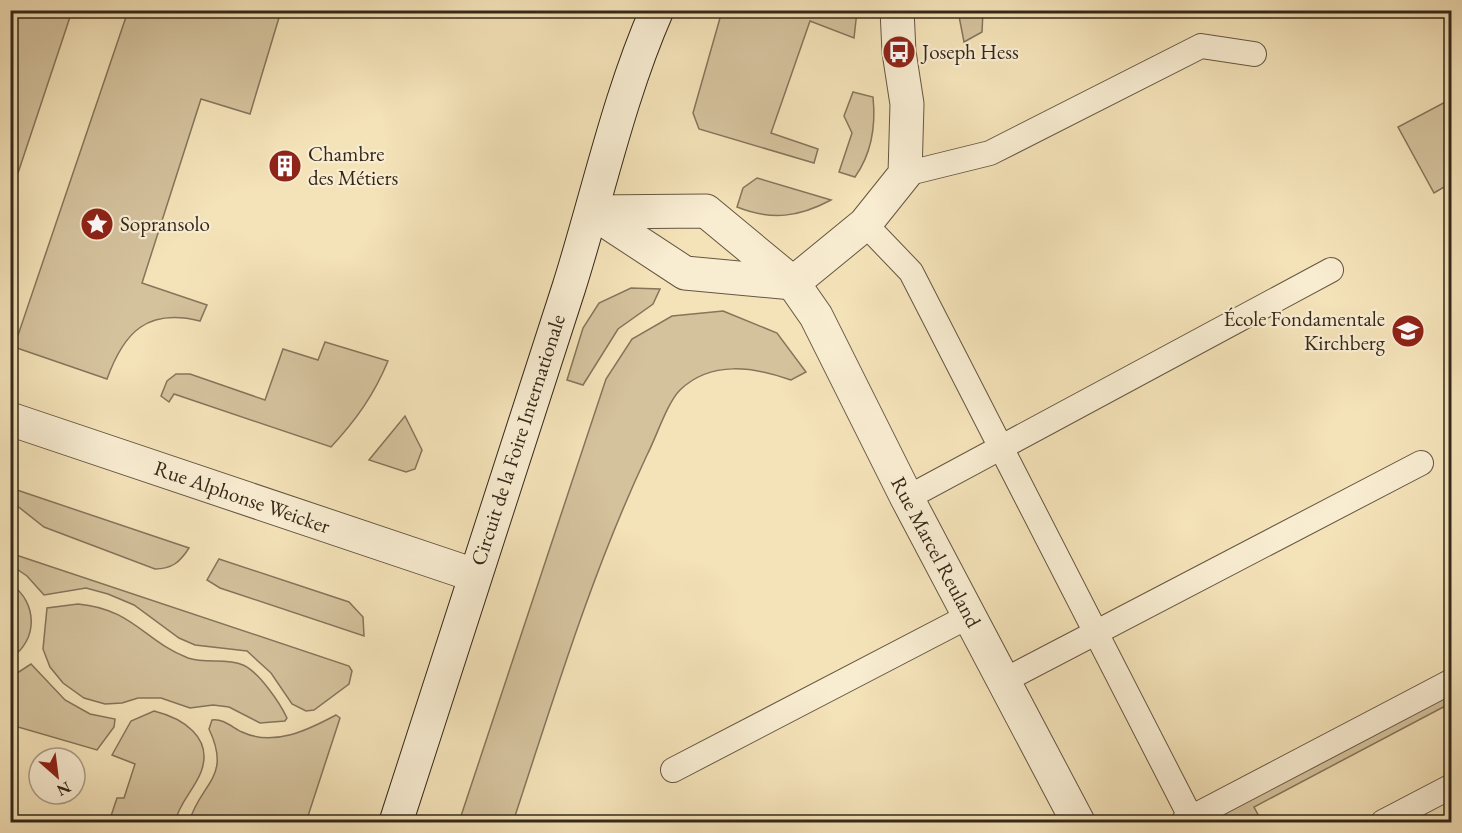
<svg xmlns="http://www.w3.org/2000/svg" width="1462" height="833" font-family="'EB Garamond',serif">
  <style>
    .green { fill: #d4c29d; stroke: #84755b; stroke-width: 1.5 }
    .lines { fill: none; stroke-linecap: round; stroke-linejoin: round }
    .lane-casing { stroke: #655641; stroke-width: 26 }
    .street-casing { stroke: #655641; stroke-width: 35 }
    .secondary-casing { stroke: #352819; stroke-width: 35 }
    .lane { stroke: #f8ecd1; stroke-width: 24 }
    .street { stroke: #f8ecd1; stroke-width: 33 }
    .secondary { stroke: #f8ecd1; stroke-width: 33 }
    .labels { text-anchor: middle; stroke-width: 4.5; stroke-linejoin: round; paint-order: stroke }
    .poi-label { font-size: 21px; fill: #352819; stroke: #f8ecd1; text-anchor: start }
    .street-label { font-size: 21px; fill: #352819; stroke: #f8ecd1 }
  </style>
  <rect width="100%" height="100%" fill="#f4e2b8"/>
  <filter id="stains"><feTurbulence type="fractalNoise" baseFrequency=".00333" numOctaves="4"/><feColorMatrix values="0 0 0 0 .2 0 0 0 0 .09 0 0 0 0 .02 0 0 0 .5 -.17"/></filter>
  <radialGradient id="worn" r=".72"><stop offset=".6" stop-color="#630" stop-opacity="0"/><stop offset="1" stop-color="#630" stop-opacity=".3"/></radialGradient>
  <g class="green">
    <polygon points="11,10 72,11 11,194 10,11"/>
    <path d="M128,11h153l-31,103 -49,-15 -59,184 65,22 -7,16c-53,-13 -76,11 -93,58l-93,-32z"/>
    <polygon points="722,11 857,11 854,38 810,21 771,133 818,149 814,163 699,129 693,113"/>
    <polygon points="958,11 983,11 982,32 964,42"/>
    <path d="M853,92l20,5c3,29 -1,56 -18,80l-16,-5 13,-39 -8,-17z"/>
    <polygon points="1451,99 1451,183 1434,193 1398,127"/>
    <path d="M757,178l74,22c-32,17 -59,21 -94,7l6,-19z"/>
    <polygon points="631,288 660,289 653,304 618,329 583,385 567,380 583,328 599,303"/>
    <path d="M723,311l54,22 29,39 -15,8c-37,-13 -80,-20 -111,10 -13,13 -24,48 -33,65 -56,119 -93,243 -134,367h-54l147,-443 26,-40 40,-23z"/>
    <path d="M325,342l63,19c-14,34 -32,59 -57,86l-157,-53 -5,8 -8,-6 6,-15 9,-7h14l75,26 18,-51 35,11z"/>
    <polygon points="405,416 422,450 415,469 406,472 369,460"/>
    <path d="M11,488l178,60c-9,14 -17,21 -34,21l-111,-42 -33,-26z"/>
    <polygon points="10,553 349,666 352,671 349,684 314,710 306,711 292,704 271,673 247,651 195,645 179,638 134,605 108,594 86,588 44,595 27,576 11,565"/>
    <polygon points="219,559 349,602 363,617 364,636 220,588 207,580"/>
    <path d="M11,584c27,19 27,56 0,74z"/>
    <path d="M78,604c55,5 66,37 110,54 18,6 38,0 55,7 16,7 37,38 44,53l-2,3 -25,2 -31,-16 -16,-2 -23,3 -29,-10h-23l-16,5 -17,1 -21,-6 -21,-15 -13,-16 -7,-18 4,-41z"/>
    <polygon points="31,664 65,700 90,714 115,719 114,727 97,750 11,725 11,677"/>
    <polygon points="1451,694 1451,703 1254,807 1262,822 1208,822"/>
    <path d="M154,711c28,7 60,26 47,61 -7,18 -22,31 -26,50h-66l8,-24h7l11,-34 -23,-9 19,-34z"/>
    <path d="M336,715l4,3 -34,104h-117c12,-40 43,-44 20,-93l3,-9c11,-2 21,8 30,12 32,15 66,-2 94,-17z"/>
  </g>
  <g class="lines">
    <defs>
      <g id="lane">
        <polyline points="905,174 990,153 1201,46 1254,54"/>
        <polyline points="865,224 911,272 1193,822"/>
        <polyline points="907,498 1331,270"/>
        <polyline points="1003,681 1421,463"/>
        <polyline points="673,770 969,616"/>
        <polyline points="1183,822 1452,681"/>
        <polyline points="1383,822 1452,786"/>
      </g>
      <g id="street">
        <polyline points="592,212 706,211 793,283 816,316 907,498 1078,822"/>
        <polyline points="592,212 685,273 793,283 865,224 905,174 907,104 899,52 897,10"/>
        <polyline points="10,419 474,575"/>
      </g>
      <path id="secondary" d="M396,822c57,-178 116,-356 173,-535 29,-92 49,-188 88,-277"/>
    </defs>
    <use href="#lane" class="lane-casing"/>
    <use href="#street" class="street-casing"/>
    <use href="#secondary" class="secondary-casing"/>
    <use href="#lane" class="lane"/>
    <use href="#street" class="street"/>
    <use href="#secondary" class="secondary"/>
  </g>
  <defs>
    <symbol id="bus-disc" viewBox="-11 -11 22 22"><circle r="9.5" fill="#8f2418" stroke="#f8ecd1"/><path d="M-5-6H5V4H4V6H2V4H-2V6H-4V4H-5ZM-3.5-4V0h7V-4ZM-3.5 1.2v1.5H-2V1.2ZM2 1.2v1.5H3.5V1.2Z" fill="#fff"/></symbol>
    <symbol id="building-disc" viewBox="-11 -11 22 22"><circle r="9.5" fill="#8f2418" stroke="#f8ecd1"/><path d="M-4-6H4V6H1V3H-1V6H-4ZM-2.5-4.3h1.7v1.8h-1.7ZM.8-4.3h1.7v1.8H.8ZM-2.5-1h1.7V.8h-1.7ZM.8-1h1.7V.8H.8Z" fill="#fff"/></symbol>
    <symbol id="sight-disc" viewBox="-11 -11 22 22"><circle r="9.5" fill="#8f2418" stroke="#f8ecd1"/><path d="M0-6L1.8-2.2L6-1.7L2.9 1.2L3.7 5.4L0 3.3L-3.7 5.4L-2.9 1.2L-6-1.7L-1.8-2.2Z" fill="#fff"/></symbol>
    <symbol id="school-disc" viewBox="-11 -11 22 22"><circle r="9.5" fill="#8f2418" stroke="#f8ecd1"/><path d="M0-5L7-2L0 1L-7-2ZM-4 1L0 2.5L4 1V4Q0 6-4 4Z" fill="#fff"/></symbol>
  </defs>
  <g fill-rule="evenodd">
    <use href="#bus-disc" x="880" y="33" width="38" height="38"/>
    <use href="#building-disc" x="266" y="147" width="38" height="38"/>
    <use href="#sight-disc" x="78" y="205" width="38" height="38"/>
    <use href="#school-disc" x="1389" y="312" width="38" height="38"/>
  </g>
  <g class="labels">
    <g class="poi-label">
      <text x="922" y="59">Joseph Hess</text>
      <text x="308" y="161">Chambre<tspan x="308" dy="24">des Métiers</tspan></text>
      <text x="120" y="231">Sopransolo</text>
      <text x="1385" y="326" text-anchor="end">École Fondamentale<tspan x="1385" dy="24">Kirchberg</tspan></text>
    </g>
    <g class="street-label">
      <text transform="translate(518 440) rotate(-72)" y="7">Circuit de la Foire Internationale</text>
      <text transform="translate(242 497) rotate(19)" y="7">Rue Alphonse Weicker</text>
      <text transform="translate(936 552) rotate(62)" y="7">Rue Marcel Reuland</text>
    </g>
  </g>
  <rect width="1462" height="833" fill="none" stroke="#f4e2b8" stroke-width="36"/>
  <rect x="12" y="12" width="1438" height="809" fill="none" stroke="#352819" stroke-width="3"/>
  <rect x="18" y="18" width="1426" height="797" fill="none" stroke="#352819" stroke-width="1.5"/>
  <g transform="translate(57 776) rotate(152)"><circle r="28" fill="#f8ecd1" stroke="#aa9e87" stroke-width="1.5"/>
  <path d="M0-4.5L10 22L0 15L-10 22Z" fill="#8f2418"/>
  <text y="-9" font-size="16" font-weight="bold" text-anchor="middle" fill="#352819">N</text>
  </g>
  <rect width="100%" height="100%" filter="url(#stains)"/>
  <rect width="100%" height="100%" fill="url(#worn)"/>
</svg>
